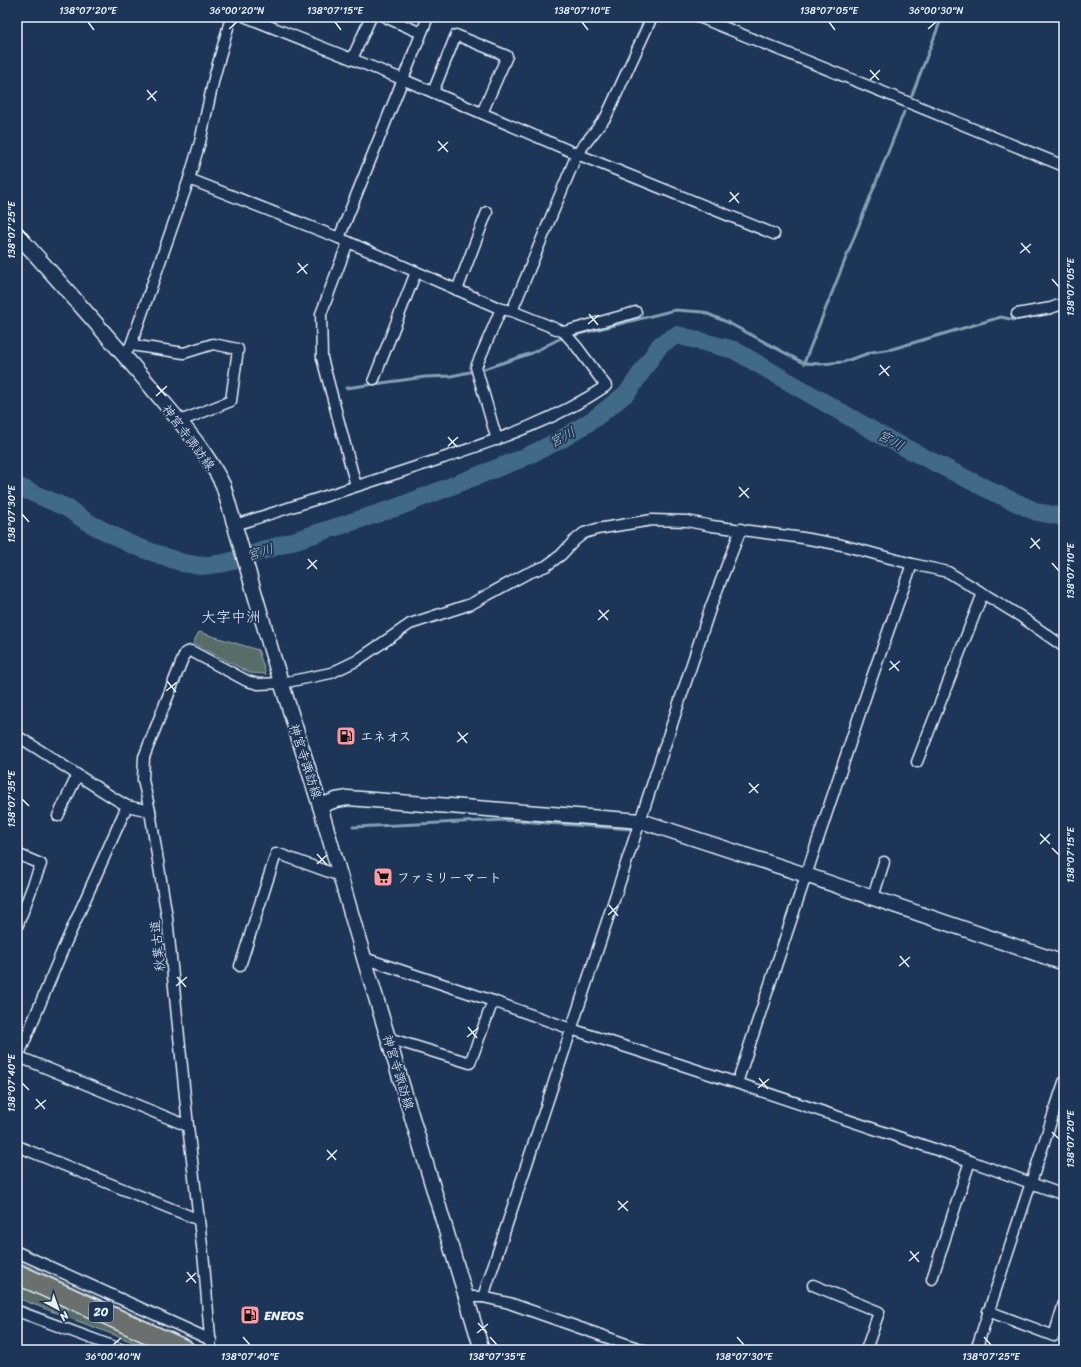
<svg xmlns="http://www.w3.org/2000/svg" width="1081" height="1367" font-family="Sriracha,'Klee One',sans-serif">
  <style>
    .green { fill: #586c67; stroke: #a0aeb0 }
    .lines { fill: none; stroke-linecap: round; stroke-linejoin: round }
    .stream { stroke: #83a0b4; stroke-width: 3 }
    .river { stroke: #406a86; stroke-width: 18 }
    .street-casing { stroke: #e8f1f8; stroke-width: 13 }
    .secondary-casing { stroke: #e8f1f8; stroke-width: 17 }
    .highway-casing { stroke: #e8f1f8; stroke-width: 22 }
    .street { stroke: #1d3557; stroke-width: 10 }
    .secondary { stroke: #1d3557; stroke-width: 14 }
    .highway { stroke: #6b706d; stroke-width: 19 }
    .ticks { fill: none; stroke: #e8f1f8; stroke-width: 1.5 }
    .labels { text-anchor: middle; stroke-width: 3.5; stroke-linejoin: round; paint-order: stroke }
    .shield { fill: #1d3557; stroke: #abb9c8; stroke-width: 1 }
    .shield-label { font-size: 12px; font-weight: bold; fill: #e8f1f8 }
    .street-label { font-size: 13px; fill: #e8f1f8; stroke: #1d3557 }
    .poi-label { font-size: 13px; font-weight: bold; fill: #e8f1f8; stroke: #1d3557; text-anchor: start }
    .water-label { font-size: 14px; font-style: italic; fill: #adc2d0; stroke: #1d3557 }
    .quarter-label { font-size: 15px; fill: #e8f1f8; stroke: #1d3557 }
    .neatline { fill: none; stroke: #e8f1f8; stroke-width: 1.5 }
    .ticks-label { font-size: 10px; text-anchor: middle; fill: #e8f1f8 }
  </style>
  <rect width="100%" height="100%" fill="#1d3557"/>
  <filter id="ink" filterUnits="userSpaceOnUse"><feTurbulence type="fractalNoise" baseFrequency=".025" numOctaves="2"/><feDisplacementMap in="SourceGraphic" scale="8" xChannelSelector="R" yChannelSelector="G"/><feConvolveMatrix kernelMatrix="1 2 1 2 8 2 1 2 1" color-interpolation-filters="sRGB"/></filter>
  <g filter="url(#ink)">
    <g class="green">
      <polygon points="199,632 258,650 266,674 250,673 193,643"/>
      <polygon points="17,1261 191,1341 190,1344 17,1266"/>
      <polygon points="17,1283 166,1350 154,1350 17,1298"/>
    </g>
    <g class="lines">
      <g class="stream">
        <polyline points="912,95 942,17"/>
        <polyline points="804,363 904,112"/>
        <polyline points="346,388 425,377 451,376 484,369 532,353 559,339 675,310 703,312 727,322 804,363 821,364 843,362 872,352 892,349 1001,317 1014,320 1046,314 1064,309"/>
        <polyline points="353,827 505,820 631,829"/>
        <polyline points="646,830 654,833"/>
        <polyline points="783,875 796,879"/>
        <polyline points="810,884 958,934"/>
        <polyline points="17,1305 99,1336"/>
        <polyline points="123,1346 133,1350"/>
      </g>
      <polyline class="river" points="17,486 67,508 89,523 132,545 183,563 202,566 225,563 398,507 523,458 562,439 594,419 628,392 660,345 677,335 734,350 884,437 993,492 1037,512 1064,517"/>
      <defs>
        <g id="street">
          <polyline points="246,17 402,79 577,154 774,234"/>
          <polyline points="385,17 421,33"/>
          <polyline points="699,17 1064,166"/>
          <polyline points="352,59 371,17"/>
          <polyline points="433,92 456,35 507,56 482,113"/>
          <path d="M189,179l150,59 162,71 11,2 52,21 13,15 29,39c-50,34 -107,53 -163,72 -69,23 -139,45 -208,67"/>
          <polyline points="339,238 428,17"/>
          <polyline points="348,242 321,314 322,358 356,486"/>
          <polyline points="457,290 487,212"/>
          <polyline points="512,311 577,154 606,117 652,17"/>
          <polyline points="1017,314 1051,308 1064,303"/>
          <polyline points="564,332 636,312"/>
          <polyline points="131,345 184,353 213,344 238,349 231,401 180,421"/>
          <polyline points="124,355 131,345 189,179 200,142 214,78 231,17"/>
          <polyline points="374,379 416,272"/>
          <polyline points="497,440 476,367 501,309"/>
          <path d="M17,736c37,22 72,48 110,70"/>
          <polyline points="917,762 983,593"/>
          <polyline points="58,816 77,776"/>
          <polyline points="17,854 41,864 17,927"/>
          <polyline points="873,897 884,862"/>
          <polyline points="364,958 493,1001 571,1029 737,1083 970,1161 1064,1195"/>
          <polyline points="240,966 276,854 279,854 340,876"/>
          <polyline points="388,1038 470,1063 493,1001"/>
          <polyline points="17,1056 188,1126"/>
          <polyline points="18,1057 63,949 127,806 150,811"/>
          <polyline points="737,1083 871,680 912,564"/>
          <polyline points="17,1146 199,1220"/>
          <polyline points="17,1252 211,1340"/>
          <polyline points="932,1279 970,1161"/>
          <polyline points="813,1285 879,1312 866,1350"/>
          <polyline points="466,1297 483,1297 509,1303 643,1350"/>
          <polyline points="483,1297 711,606 741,529"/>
          <polyline points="17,1311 123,1350"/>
          <polyline points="988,1311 1054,1336 1064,1303"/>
          <polyline points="211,1350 204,1263 188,1126 167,917 150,811 143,780 144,757 185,653 191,651 247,681 258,684 282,683 331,673 356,661 410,624 471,604 526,574 546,566 561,555 574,541 584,533 597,529 652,520 687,521 712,526 803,538 842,545 912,564 948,572 1020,616 1064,647"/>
          <polyline points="976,1350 1064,1082"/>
        </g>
        <g id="secondary">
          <path d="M17,234c45,51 90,101 134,153 26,32 54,61 72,98l49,168 48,153 44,152 118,392"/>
          <polyline points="320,806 336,800 348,798 641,821 806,875 1064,963"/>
        </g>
        <polyline id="highway" points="17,1274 185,1350"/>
      </defs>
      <use href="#street" class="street-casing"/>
      <use href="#secondary" class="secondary-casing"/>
      <use href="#highway" class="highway-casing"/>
      <use href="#street" class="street"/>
      <use href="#secondary" class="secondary"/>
      <use href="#highway" class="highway"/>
    </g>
  </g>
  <path class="ticks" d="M88,22l6,8M335,22l6,8M582,22l6,8M829,22l6,8M229,29l8,-7M928,29l8,-7M870,70l9,10M870,80l10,-10M147,90l9,11M147,100l10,-9M438,141l10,11M438,151l10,-9M730,192l9,11M729,202l10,-9M22,230l7,8M1021,243l9,10M1020,253l11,-9M298,263l9,11M297,273l11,-9M1052,279l7,8M589,314l9,11M588,324l11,-9M880,365l9,11M879,375l11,-9M157,386l9,10M156,396l11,-10M448,437l9,10M448,446l10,-9M739,487l10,11M739,497l10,-9M22,514l7,8M1031,538l9,11M1030,548l10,-9M308,559l9,10M1052,563l7,8M307,569l10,-9M599,610l9,10M598,620l11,-10M890,661l9,10M889,670l11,-9M167,681l9,11M166,691l11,-9M458,732l9,11M457,742l11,-9M749,783l9,10M749,793l10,-9M22,799l7,7M1040,834l10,10M1040,844l10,-10M1052,848l7,7M317,854l10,11M317,864l10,-9M609,905l9,11M608,915l10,-9M900,956l9,11M899,966l11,-9M177,977l9,10M176,986l11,-9M468,1027l9,11M467,1037l11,-9M759,1078l9,11M22,1083l7,7M758,1088l11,-9M36,1099l9,10M35,1109l11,-9M1052,1132l7,7M327,1150l9,10M327,1160l10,-10M618,1201l10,10M618,1210l10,-9M910,1251l9,11M909,1261l10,-9M187,1272l9,11M186,1282l10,-9M478,1323l9,10M477,1333l11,-9M243,1337l7,8M490,1337l7,8M737,1337l7,8M984,1337l7,8M113,1345l8,-7"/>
  <defs>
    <symbol id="fuel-square" viewBox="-11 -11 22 22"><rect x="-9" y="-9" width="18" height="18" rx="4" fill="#ff9aa2" stroke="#1d3557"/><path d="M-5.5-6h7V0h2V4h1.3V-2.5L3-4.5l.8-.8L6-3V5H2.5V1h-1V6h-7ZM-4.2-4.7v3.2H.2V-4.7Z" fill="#111"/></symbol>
    <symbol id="supermarket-square" viewBox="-11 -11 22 22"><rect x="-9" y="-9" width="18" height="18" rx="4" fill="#ff9aa2" stroke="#1d3557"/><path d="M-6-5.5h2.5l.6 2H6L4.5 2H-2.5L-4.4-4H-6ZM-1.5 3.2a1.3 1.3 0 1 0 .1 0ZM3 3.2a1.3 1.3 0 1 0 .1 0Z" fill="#111"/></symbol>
  </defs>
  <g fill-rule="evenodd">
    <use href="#fuel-square" x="335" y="725" width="22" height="22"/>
    <use href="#supermarket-square" x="372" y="866" width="22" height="22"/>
    <use href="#fuel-square" x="239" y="1304" width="22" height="22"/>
  </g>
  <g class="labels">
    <rect class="shield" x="89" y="1302" width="24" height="20" rx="3"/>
    <g class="shield-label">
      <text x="101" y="1316">20</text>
    </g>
    <g class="street-label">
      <text transform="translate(189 437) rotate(53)" y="5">神宮寺諏訪線</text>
      <text transform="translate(306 761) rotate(72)" y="5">神宮寺諏訪線</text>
      <text transform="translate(157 946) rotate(-96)" y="5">秋葉古道</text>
      <text transform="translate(399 1072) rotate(73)" y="5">神宮寺諏訪線</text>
    </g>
    <g class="poi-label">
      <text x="360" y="741">エネオス</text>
      <text x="397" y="882">ファミリーマート</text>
      <text x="264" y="1320">ENEOS</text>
    </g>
    <g class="water-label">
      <text transform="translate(562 437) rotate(-28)" y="5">宮川</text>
      <text transform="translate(891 440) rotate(28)" y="5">宮川</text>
      <text transform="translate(260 552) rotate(-18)" y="5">宮川</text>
    </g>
    <g class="quarter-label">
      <text x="231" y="622">大字中洲</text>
    </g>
  </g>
  <rect width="1081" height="1367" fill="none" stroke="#1d3557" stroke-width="44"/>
  <g transform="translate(58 1309) rotate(139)" stroke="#1d3557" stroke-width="3" paint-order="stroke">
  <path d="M0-3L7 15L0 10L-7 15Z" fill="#e8f1f8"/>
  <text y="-6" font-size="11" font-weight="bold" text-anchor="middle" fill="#e8f1f8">N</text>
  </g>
  <rect x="22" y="22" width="1037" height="1323" class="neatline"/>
  <g class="ticks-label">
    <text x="88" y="14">138°07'20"E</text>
    <text x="237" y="14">36°00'20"N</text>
    <text x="335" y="14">138°07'15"E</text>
    <text x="582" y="14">138°07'10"E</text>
    <text x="829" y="14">138°07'05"E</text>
    <text x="936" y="14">36°00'30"N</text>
    <text transform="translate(11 230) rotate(-90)" y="4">138°07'25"E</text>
    <text transform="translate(1070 287) rotate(-90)" y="4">138°07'05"E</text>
    <text transform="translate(11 514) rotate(-90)" y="4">138°07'30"E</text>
    <text transform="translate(1070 571) rotate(-90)" y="4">138°07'10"E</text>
    <text transform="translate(11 799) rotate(-90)" y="4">138°07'35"E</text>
    <text transform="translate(1070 855) rotate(-90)" y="4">138°07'15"E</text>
    <text transform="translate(11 1083) rotate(-90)" y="4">138°07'40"E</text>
    <text transform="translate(1070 1139) rotate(-90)" y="4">138°07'20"E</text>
    <text x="113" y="1360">36°00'40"N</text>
    <text x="250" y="1360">138°07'40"E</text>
    <text x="497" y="1360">138°07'35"E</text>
    <text x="744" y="1360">138°07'30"E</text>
    <text x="991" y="1360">138°07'25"E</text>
  </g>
</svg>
